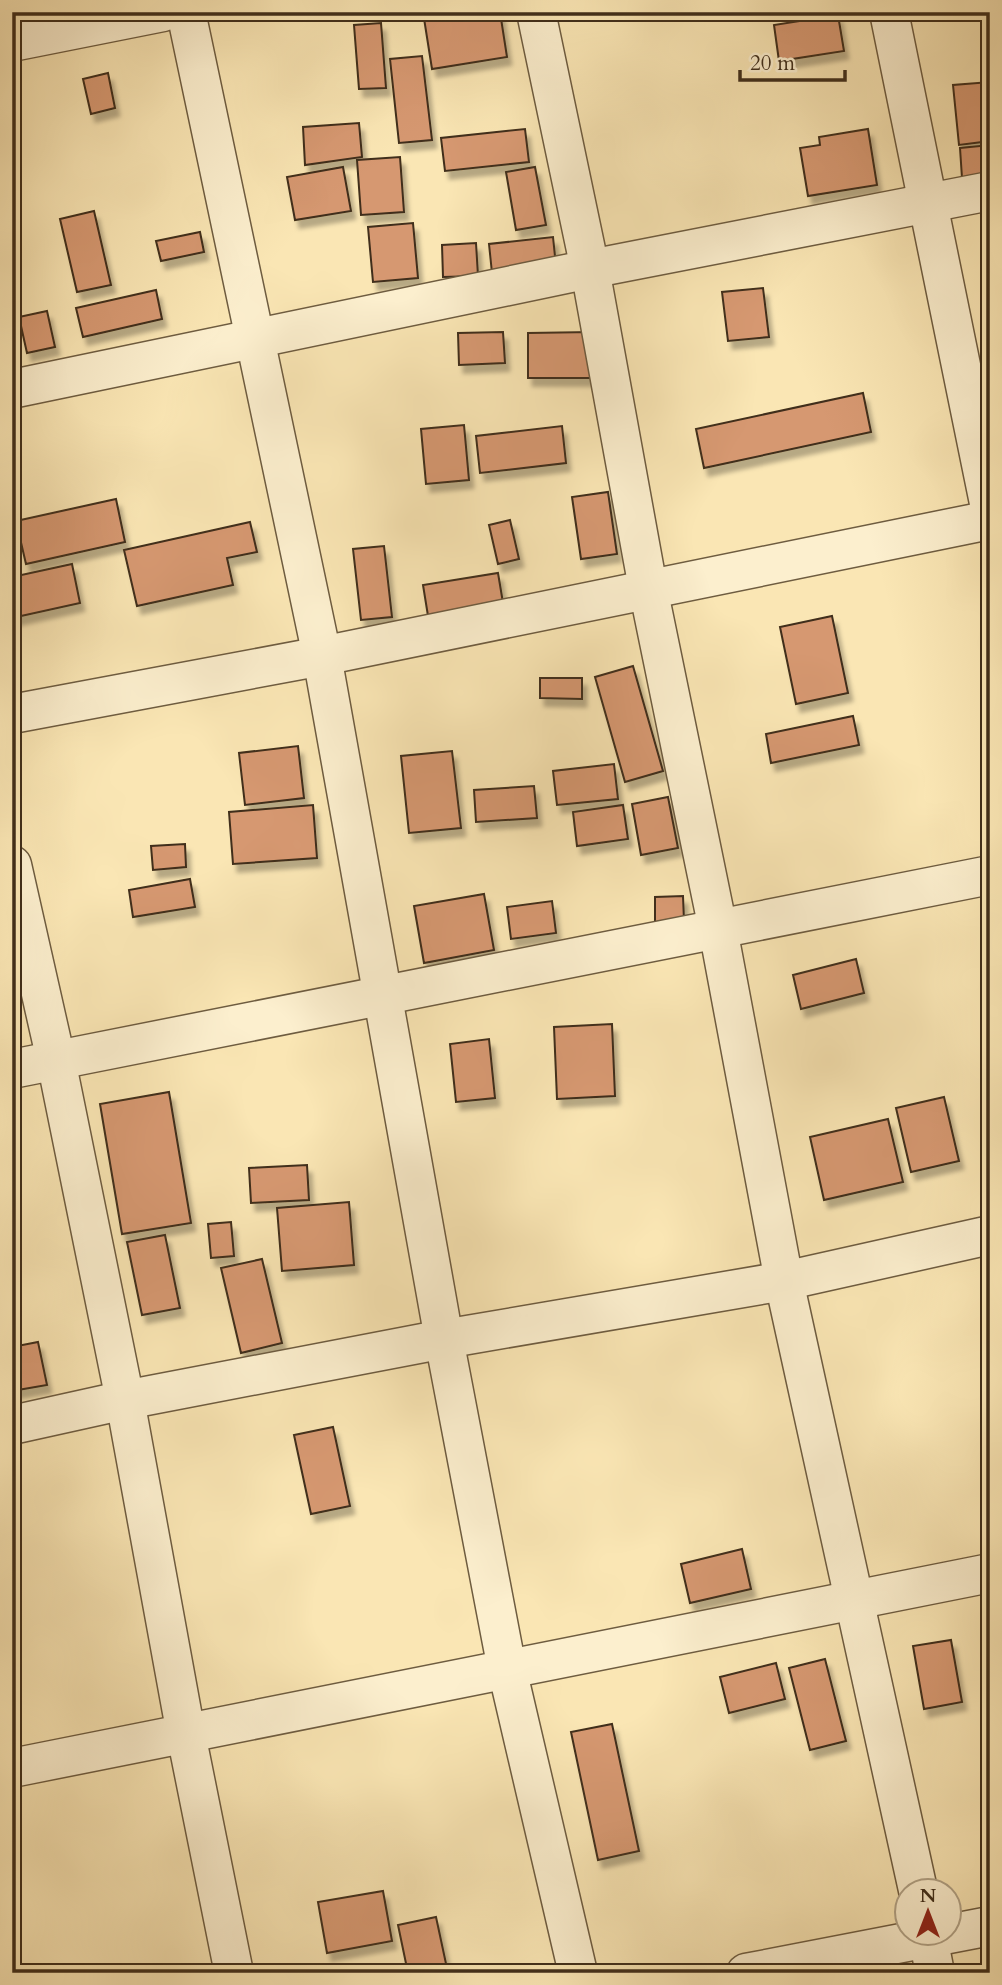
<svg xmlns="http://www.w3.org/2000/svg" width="1002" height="1985" font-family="Cardo,serif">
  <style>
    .building { fill: #d69871; stroke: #402e1a; stroke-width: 2; filter: url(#shadow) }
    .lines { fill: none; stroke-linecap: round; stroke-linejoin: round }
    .minor-casing { stroke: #6e5c40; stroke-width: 41 }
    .minor { stroke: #fcefce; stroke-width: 38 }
  </style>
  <defs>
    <filter id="shadow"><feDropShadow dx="4.5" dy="8" stdDeviation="2" flood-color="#0004"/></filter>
  </defs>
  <rect width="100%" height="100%" fill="#fae6b4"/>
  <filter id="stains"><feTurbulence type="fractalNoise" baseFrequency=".00286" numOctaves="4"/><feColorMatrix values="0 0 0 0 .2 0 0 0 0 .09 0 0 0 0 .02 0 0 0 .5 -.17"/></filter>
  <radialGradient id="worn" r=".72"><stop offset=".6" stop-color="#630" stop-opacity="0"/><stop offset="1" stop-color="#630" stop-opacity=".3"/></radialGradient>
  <g class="building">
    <polygon points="423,12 500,12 507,57 432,69"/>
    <polygon points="838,15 844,51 779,61 774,25"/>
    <polygon points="381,23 386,88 359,89 354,25"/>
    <polygon points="422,56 432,140 399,143 390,59"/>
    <polygon points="108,73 115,108 91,114 83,79"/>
    <polygon points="990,82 990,141 959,145 953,85"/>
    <polygon points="359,123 362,157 305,165 303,127"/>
    <polygon points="525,129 529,162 445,171 441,138"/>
    <polygon points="868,129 877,185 808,196 800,148 820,145 819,137"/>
    <polygon points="990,145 990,175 962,178 960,148"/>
    <polygon points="400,157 404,212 361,215 357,160"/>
    <polygon points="343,167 351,211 295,220 287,177"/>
    <polygon points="535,167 546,225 516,230 506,172"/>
    <polygon points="94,211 111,285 77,292 60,219"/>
    <polygon points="413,223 418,278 373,282 368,227"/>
    <polygon points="200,232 204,252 161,261 156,241"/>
    <polygon points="553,237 556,266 492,273 489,244"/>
    <polygon points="476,243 478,276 443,277 442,245"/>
    <polygon points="763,288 769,337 728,341 722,292"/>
    <polygon points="156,290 162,319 83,337 76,308"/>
    <polygon points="47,311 55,347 27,353 19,317"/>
    <polygon points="503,332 505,363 459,365 458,333"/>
    <polygon points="592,332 592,378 528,378 528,333"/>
    <polygon points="863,393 871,432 704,468 696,429"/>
    <polygon points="464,425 469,480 426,484 421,429"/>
    <polygon points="562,426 566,463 480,473 476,436"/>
    <polygon points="608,492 617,554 581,559 572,497"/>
    <polygon points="116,499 125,542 26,564 16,521"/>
    <polygon points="510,520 519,559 498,564 489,525"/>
    <polygon points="250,522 257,552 227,558 233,585 137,606 124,550"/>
    <polygon points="384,546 392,617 361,620 353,549"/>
    <polygon points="72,564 80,603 12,618 12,577"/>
    <polygon points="498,573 504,609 429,622 423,585"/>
    <polygon points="832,616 848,693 796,704 780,627"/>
    <polygon points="633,666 663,771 625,782 595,677"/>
    <polygon points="540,678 582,678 582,699 540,698"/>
    <polygon points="853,716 859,745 771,763 766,734"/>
    <polygon points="298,746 304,798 245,805 239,753"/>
    <polygon points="452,751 461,828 409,833 401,756"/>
    <polygon points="614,764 618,799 557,805 553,771"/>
    <polygon points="534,786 537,818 476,822 474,790"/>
    <polygon points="668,797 678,848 641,855 632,804"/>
    <polygon points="313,805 317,858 233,864 229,812"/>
    <polygon points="623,805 628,839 577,846 573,812"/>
    <polygon points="185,844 186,867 153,870 151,846"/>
    <polygon points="190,879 195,907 133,917 129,890"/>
    <polygon points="484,894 494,950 424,963 414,906"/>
    <polygon points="683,896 684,921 655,922 655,897"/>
    <polygon points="552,901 556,933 511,939 507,907"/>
    <polygon points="856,959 864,993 801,1009 793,975"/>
    <polygon points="612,1024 615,1096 557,1099 554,1027"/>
    <polygon points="489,1039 495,1098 456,1102 450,1044"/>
    <polygon points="169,1092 191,1223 122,1234 100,1104"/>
    <polygon points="944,1097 959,1161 911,1172 896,1108"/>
    <polygon points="888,1119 903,1182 824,1200 810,1137"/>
    <polygon points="307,1165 309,1200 251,1203 249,1168"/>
    <polygon points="349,1202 354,1265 282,1271 277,1208"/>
    <polygon points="231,1222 234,1256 211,1258 208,1224"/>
    <polygon points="165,1235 180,1308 142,1315 127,1242"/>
    <polygon points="262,1259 282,1343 241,1353 221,1268"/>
    <polygon points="38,1342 47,1385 12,1391 12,1347"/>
    <polygon points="333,1427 350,1506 311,1514 294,1435"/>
    <polygon points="742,1549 751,1589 690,1603 681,1564"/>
    <polygon points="951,1640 962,1702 924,1709 913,1646"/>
    <polygon points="825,1659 846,1741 810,1750 789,1668"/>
    <polygon points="776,1663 785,1699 729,1713 720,1677"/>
    <polygon points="612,1724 639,1851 598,1860 571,1732"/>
    <polygon points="383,1891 392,1941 327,1953 318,1902"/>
    <polygon points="436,1917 448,1973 408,1973 398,1925"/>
  </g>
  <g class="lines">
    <defs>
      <g id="minor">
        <polyline points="186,12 322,656 444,1339 507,1669 578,1973"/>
        <polyline points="536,12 590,269 648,588 718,929 784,1281 918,1890"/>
        <polyline points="889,12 990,508"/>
        <polyline points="12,42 163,12"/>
        <polyline points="12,389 590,269 990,191"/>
        <polyline points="12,714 322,656 990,520"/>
        <polyline points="12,865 56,1060 125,1400 186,1734 234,1973"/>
        <polyline points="12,1069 990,875"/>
        <polyline points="12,1425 125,1400 444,1339 784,1281 990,1235"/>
        <polyline points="12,1768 990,1573"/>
        <polyline points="927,1932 935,1973"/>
        <polyline points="746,1973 990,1926"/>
      </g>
    </defs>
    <use href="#minor" class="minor-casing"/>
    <use href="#minor" class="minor"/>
  </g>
  <rect width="1002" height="1985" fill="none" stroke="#fae6b4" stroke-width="42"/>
  <rect x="14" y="14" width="974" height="1957" fill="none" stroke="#402e1a" stroke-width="3.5"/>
  <rect x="21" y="21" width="960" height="1943" fill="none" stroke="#402e1a" stroke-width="2"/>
  <g transform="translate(928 1912)"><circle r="33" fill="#fcefce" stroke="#b1a286" stroke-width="2"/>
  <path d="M0-5L12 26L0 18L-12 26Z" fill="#8f2418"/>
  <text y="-10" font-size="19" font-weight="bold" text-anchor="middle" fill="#402e1a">N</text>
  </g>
  <path d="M740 70v10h105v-10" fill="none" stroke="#402e1a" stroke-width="3.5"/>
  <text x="750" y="70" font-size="21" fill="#402e1a" stroke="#fcefce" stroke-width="5" paint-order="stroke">20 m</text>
  <rect width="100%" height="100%" filter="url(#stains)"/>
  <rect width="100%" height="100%" fill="url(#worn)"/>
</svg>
